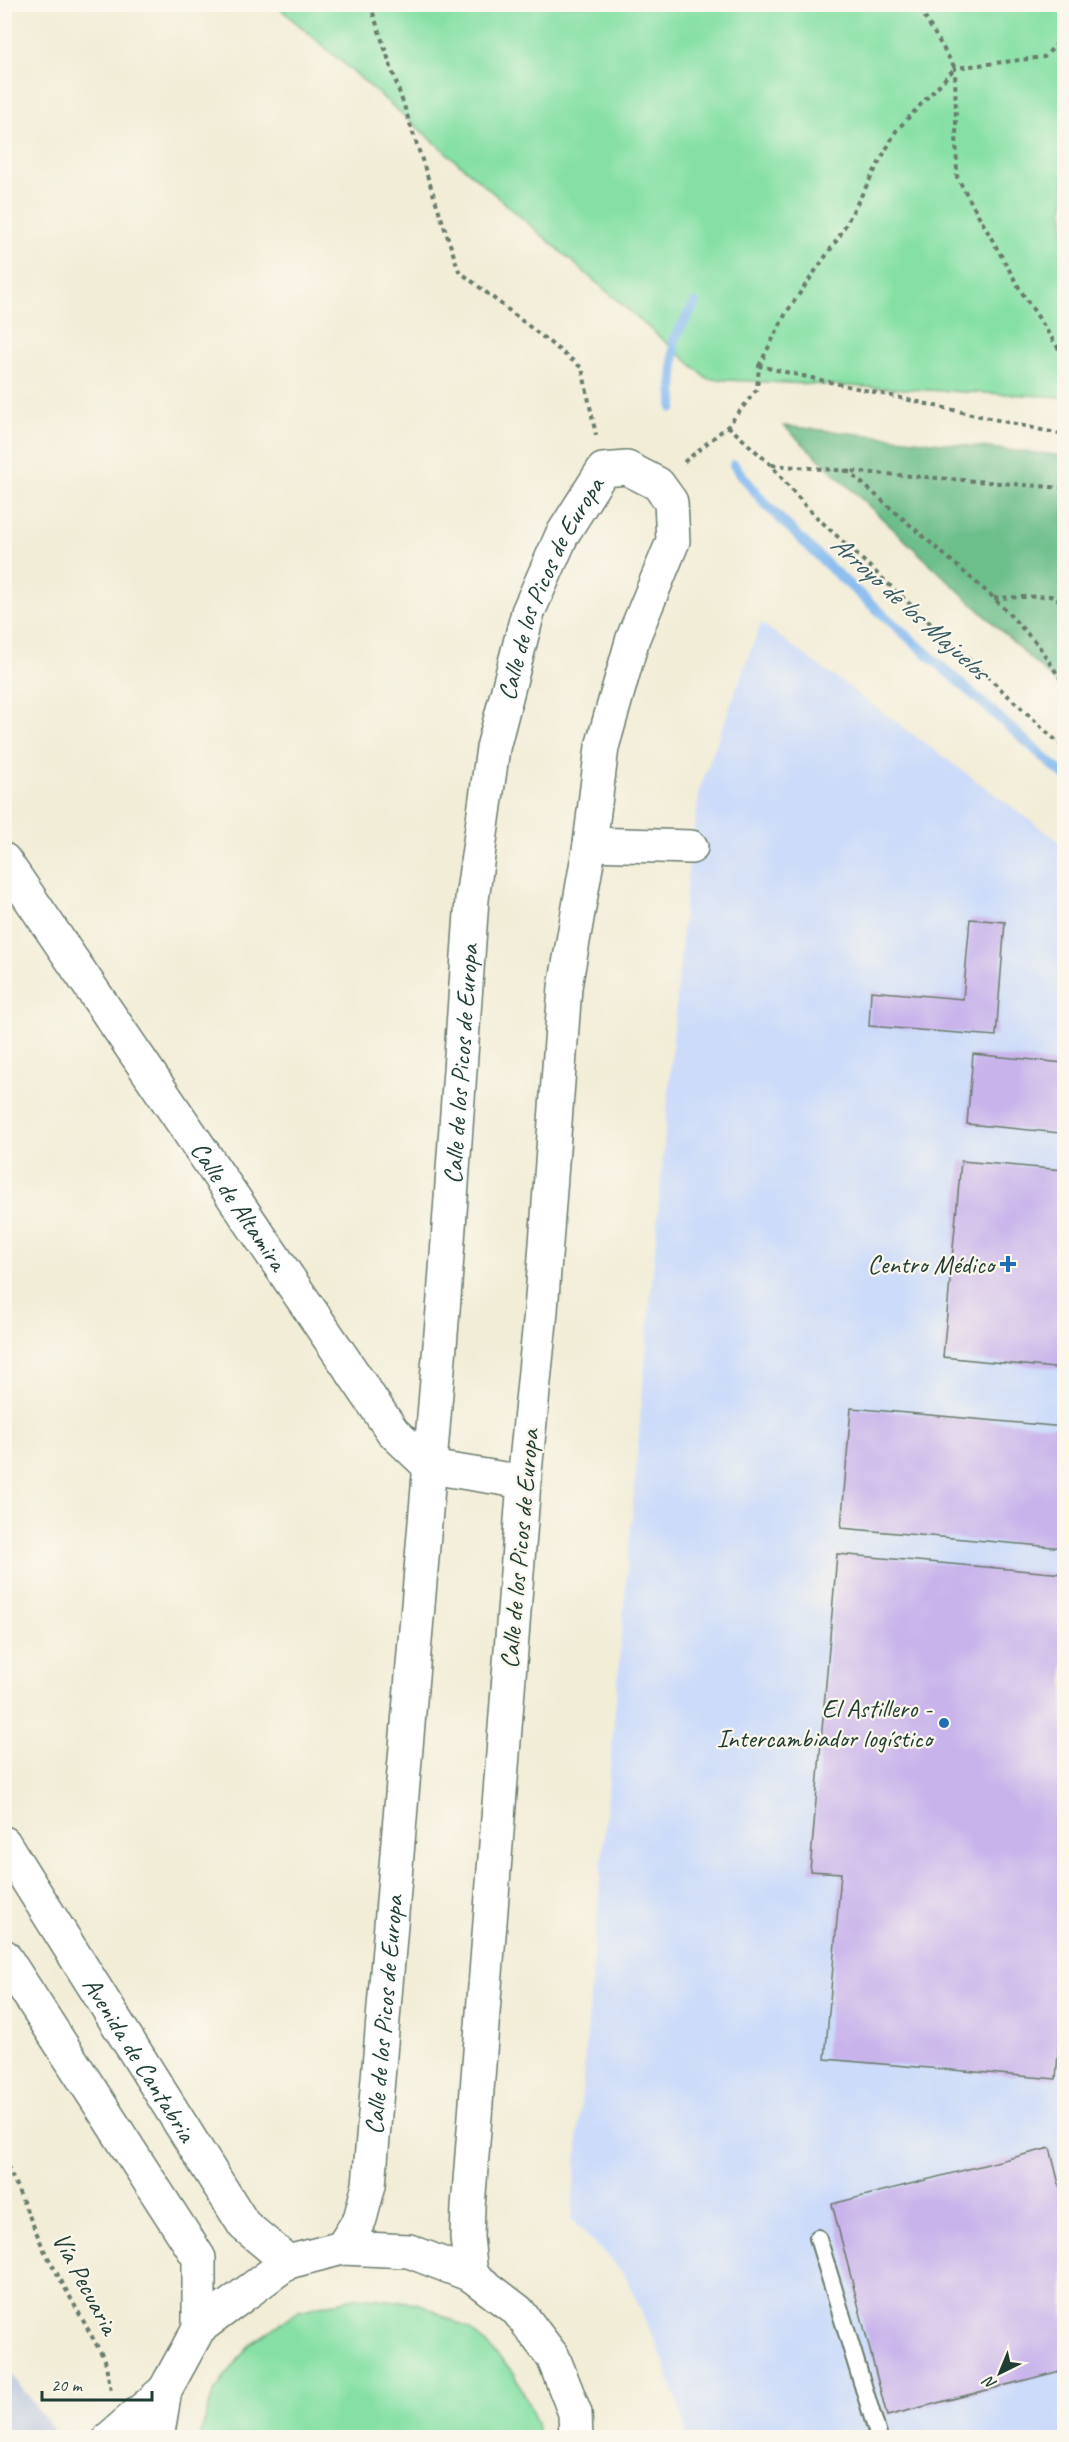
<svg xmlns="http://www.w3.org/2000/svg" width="1069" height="2442" font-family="Caveat,sans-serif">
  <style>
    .built { fill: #ccdbf9 }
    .industrial { fill: #b8c5de }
    .green { fill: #86e0a5; stroke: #528e6c; stroke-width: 1.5 }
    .forest { fill: #6cbe8a; stroke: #467e5f; stroke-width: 1.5 }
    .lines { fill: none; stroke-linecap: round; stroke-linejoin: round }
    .stream { stroke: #80b8f0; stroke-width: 10 }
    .building { fill: #c8b3eb }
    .service-casing { stroke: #697b6d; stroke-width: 20 }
    .minor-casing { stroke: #697b6d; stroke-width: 36 }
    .path { stroke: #697b6d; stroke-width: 4; stroke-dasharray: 4.5 4.5; stroke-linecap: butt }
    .service { stroke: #fff; stroke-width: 16 }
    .minor { stroke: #fff; stroke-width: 33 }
    .poi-dot { fill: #1f6fb2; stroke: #fbf7ec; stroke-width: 2 }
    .labels { text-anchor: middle; stroke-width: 4.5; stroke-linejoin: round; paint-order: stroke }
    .street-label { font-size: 26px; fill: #1f3d34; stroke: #fbf7ec }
    .poi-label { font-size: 26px; fill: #1f3d34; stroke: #fbf7ec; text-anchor: end }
    .water-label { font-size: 27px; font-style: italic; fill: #375c63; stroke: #fbf7ec }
  </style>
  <rect width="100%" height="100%" fill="#fbf7ec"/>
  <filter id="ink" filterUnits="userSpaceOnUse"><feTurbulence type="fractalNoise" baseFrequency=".0167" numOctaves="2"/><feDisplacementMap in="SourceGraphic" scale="12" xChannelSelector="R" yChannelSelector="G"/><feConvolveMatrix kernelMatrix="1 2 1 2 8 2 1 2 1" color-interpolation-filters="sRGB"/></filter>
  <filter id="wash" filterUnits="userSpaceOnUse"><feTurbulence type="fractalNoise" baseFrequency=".008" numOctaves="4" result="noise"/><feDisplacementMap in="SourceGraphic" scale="24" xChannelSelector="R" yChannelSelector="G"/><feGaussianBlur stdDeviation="1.35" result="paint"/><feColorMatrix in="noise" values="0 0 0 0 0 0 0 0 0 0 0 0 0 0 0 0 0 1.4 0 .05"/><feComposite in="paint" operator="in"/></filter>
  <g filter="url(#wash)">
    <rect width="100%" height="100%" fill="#f2edd7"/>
    <polygon class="built" points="761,623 1064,845 1064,2437 686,2437 686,2428 663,2360 625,2275 571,2219 687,879 700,788"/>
    <polygon class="industrial" points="4,2360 14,2378 59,2437 5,2437"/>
    <g class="green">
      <polygon points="276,5 1064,5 1064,397 708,379"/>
      <polygon points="358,2297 418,2303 472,2330 515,2374 537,2423 539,2437 200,2437 213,2393 249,2345 299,2311"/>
    </g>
    <polygon class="forest" points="784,426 1064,456 1064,690"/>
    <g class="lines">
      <g class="stream">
        <polyline points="673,408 674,339 695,303"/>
        <polyline points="734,465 765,504 837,574 1064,775"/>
      </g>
    </g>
    <g id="blocks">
      <g class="building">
        <polygon points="970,919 1005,922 996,1036 869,1026 871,991 963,999"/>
        <polygon points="973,1054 1064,1063 1060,1133 967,1124"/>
        <polygon points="961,1161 1064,1170 1064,1369 943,1357"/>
        <polygon points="851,1408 1064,1427 1064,1548 841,1528"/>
        <polygon points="837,1554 1064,1574 1064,1979 1056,2079 825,2059 841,1873 810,1871"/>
        <polygon points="1050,2148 1064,2204 1064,2370 887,2416 832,2204"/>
      </g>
    </g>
  </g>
  <g filter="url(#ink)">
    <use href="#blocks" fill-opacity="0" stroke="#697b6d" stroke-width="1.5"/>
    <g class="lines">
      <defs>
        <polyline id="service" points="818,2238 879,2438"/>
        <g id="minor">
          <polyline points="590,844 691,847"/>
          <path id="s1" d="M4,860l389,572 37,35 94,15"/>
          <path id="s2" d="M4,1843l240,382 44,37"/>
          <polyline points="4,1956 199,2258 199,2328"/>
          <path id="s3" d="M342,2248l18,-29 9,-34 75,-887 28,-399 21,-151 35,-136 34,-77 41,-65 24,-2 31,16 13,18 2,39 -40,97 -31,109 -12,97 -25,143 -24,324 -17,171 -56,725 -1,30 4,38"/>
          <polyline points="110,2438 165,2390"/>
          <polyline points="157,2438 165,2390 199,2328 288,2262 342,2248 409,2251 471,2275 518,2311 553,2357 575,2413 576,2438"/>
        </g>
      </defs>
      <use href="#service" class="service-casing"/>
      <use href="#minor" class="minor-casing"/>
      <g class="path">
        <polyline points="370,4 459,271 582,368 596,435"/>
        <polyline points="1064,36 1044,57 955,68 957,177 1021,291 1064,357"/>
        <polyline points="759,366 786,313 839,237 896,131 955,68 917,4"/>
        <polyline points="728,426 771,465 808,509 1064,748"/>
        <polyline points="684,462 728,426 757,389 759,366 1064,435"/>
        <polyline points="772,465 1064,488"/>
        <polyline points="847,470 994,598 1038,645 1064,684"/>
        <polyline points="994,598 1051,596 1064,602"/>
        <polyline points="4,2158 44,2250 105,2360 111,2391"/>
      </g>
      <use href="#service" class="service"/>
      <use href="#minor" class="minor"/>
    </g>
  </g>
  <g class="poi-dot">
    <path d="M1005 1255h6v6h6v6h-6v6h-6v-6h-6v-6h6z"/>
    <circle cx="944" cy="1723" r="6"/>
  </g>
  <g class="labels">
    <g class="street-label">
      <text dy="9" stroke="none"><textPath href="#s3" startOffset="1682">Calle de los Picos de Europa</textPath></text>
      <text dy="9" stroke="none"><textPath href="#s3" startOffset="1194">Calle de los Picos de Europa</textPath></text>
      <text dy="9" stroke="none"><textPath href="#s1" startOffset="418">Calle de Altamira</textPath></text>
      <text transform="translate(519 1549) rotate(-85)" y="9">Calle de los Picos de Europa</text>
      <text dy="9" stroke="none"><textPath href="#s3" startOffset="240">Calle de los Picos de Europa</textPath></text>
      <text dy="9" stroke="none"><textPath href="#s2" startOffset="255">Avenida de Cantabria</textPath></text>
      <text transform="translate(86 2283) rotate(62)" y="9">Vía Pecuaria</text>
    </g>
    <g class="poi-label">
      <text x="994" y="1273">Centro Médico</text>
      <text x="932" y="1717">El Astillero -<tspan x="932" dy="30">Intercambiador logístico</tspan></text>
    </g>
    <g class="water-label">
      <text transform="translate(910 607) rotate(42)" y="9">Arroyo de los Majuelos</text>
    </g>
  </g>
  <rect width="1069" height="2442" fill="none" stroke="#fbf7ec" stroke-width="24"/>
  <g transform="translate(1000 2373) rotate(223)" stroke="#fbf7ec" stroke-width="4.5" paint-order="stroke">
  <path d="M0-4.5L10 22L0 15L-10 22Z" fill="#1f3d34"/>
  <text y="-9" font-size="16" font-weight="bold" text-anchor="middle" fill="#1f3d34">N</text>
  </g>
  <path d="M42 2391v9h110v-9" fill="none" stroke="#1f3d34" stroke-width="3"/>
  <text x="51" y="2391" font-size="18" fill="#1f3d34" stroke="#fbf7ec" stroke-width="4.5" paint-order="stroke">20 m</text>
</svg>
